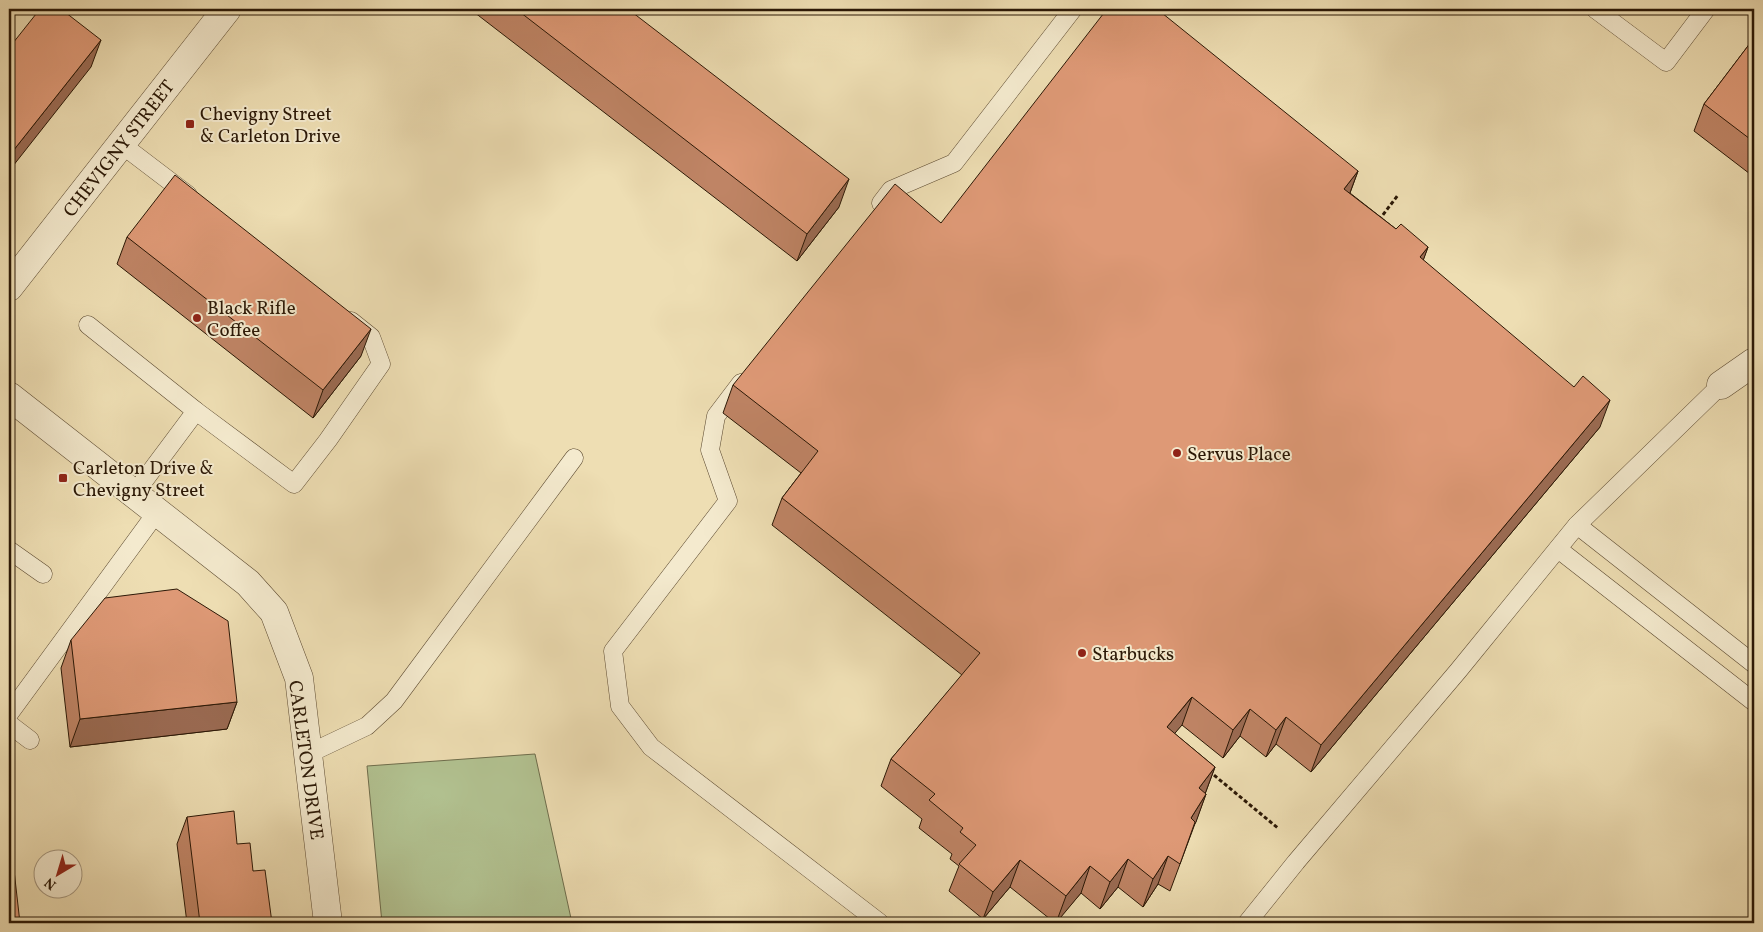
<svg xmlns="http://www.w3.org/2000/svg" width="1763" height="932" font-family="Vollkorn,serif">
  <style>
    .green { fill: #b2c291; stroke: #6e6d4c }
    .lines { fill: none; stroke-linecap: round; stroke-linejoin: round }
    .lane-casing { stroke: #5c4a31; stroke-width: 19 }
    .street-casing { stroke: #5c4a31; stroke-width: 29 }
    .path { stroke: #2b1806; stroke-width: 3; stroke-dasharray: 4 2.5; stroke-linecap: butt }
    .lane { stroke: #f4eace; stroke-width: 18 }
    .street { stroke: #f4eace; stroke-width: 28 }
    .wall { fill: #bf8465; stroke: #2b1806 }
    .shaded-wall { fill: #9b6b53; stroke: #2b1806 }
    .building { fill: #de9976; stroke: #2b1806 }
    .poi-dot { fill: #8f2418; stroke: #f4eace; stroke-width: 2 }
    .labels { text-anchor: middle; stroke-width: 4; stroke-linejoin: round; paint-order: stroke }
    .poi-label { font-size: 19px; fill: #2b1806; stroke: #f4eace; text-anchor: start }
    .street-label { font-size: 19px; fill: #2b1806; stroke: #f4eace }
  </style>
  <rect width="100%" height="100%" fill="#eedeb3"/>
  <filter id="stains"><feTurbulence type="fractalNoise" baseFrequency=".004" numOctaves="4"/><feColorMatrix values="0 0 0 0 .2 0 0 0 0 .09 0 0 0 0 .02 0 0 0 .5 -.17"/></filter>
  <radialGradient id="worn" r=".72"><stop offset=".6" stop-color="#630" stop-opacity="0"/><stop offset="1" stop-color="#630" stop-opacity=".3"/></radialGradient>
  <polygon class="green" points="535,754 572,923 382,923 367,766"/>
  <g class="lines">
    <defs>
      <g id="lane">
        <polyline points="1595,9 1666,62 1706,9"/>
        <polyline points="121,144 188,195"/>
        <polyline points="881,203 891,190 954,163 1073,9"/>
        <polyline points="88,325 196,411"/>
        <polyline points="741,383 716,416 710,450 728,501 613,651 620,706 651,747 880,923"/>
        <polyline points="134,494 196,411 294,484 328,440 381,364 371,337 351,321"/>
        <polyline points="1577,525 1754,664"/>
        <polyline points="1558,549 1754,702"/>
        <polyline points="9,550 43,574"/>
        <polyline points="9,714 157,512"/>
        <polyline points="9,724 30,740"/>
        <polyline points="308,754 367,726 394,701 574,458"/>
        <polyline points="1247,923 1296,862 1458,671 1577,525 1721,385"/>
      </g>
      <g id="street">
        <polyline points="9,287 227,9"/>
        <polyline points="1721,385 1754,362"/>
        <polyline points="9,396 248,583 274,612 299,678 328,923"/>
      </g>
    </defs>
    <use href="#lane" class="lane-casing"/>
    <use href="#street" class="street-casing"/>
    <g class="path">
      <polyline points="1379,220 1398,195"/>
      <polyline points="1209,771 1279,829"/>
    </g>
    <use href="#lane" class="lane"/>
    <use href="#street" class="street"/>
  </g>
  <g class="wall">
    <polygon points="470,9 628,9 839,207 797,261"/>
    <polygon points="1754,38 1754,177 1694,131 1704,104"/>
    <polygon points="1358,171 1350,193 1396,229 1428,247 1423,260 1600,427 1311,772 1276,744 1266,757 1240,736 1223,758 1182,725 1174,733 1215,767 1205,794 1206,794 1170,891 1158,884 1143,907 1118,887 1100,909 1081,893 1055,923 1010,887 983,919 949,891 959,866 950,859 952,854 919,828 922,819 881,786 891,759 962,675 772,525 782,498 801,473 723,413 733,385 941,223"/>
    <polygon points="127,237 361,356 313,418 117,264"/>
    <polygon points="71,640 237,702 227,729 70,747 61,668"/>
    <polygon points="187,817 237,844 253,871 272,923 187,923 177,844"/>
  </g>
  <g class="shaded-wall">
    <polygon points="101,40 91,67 9,171 9,156"/>
    <polygon points="1358,171 1348,198 1344,189"/>
    <polygon points="849,179 839,207 797,261 807,234"/>
    <polygon points="1428,247 1418,275 1420,257"/>
    <polygon points="371,329 361,356 313,418 323,390"/>
    <polygon points="1610,400 1600,427 1311,772 1321,745"/>
    <polygon points="1192,697 1182,725 1157,754 1167,727"/>
    <polygon points="237,702 227,729 70,747 80,719"/>
    <polygon points="1250,709 1240,736 1223,758 1233,730"/>
    <polygon points="1286,717 1276,744 1266,757 1276,730"/>
    <polygon points="1215,767 1205,794 1199,788"/>
    <polygon points="1206,794 1196,822 1181,846 1191,818"/>
    <polygon points="1168,856 1158,884 1143,907 1153,879"/>
    <polygon points="1128,859 1118,887 1100,909 1110,882"/>
    <polygon points="1020,860 1010,887 983,919 993,892"/>
    <polygon points="1090,866 1081,893 1056,923 1066,896"/>
  </g>
  <g class="building">
    <polygon points="40,9 61,9 101,40 9,156 9,48"/>
    <polygon points="516,9 628,9 849,179 807,234"/>
    <polygon points="1107,9 1157,9 1358,171 1344,189 1396,229 1401,224 1428,247 1420,257 1574,387 1583,376 1610,400 1321,745 1286,717 1276,730 1250,709 1233,730 1192,697 1190,699 1167,727 1215,767 1199,788 1206,794 1191,818 1195,822 1180,864 1168,856 1153,879 1128,859 1110,882 1090,866 1066,896 1020,860 993,892 959,864 976,845 960,832 963,828 929,800 935,794 891,759 980,653 782,498 818,451 733,385 895,184 941,223"/>
    <polygon points="1754,38 1754,142 1704,104"/>
    <polygon points="175,175 371,329 323,390 127,237"/>
    <polygon points="177,589 228,621 237,702 80,719 71,640 105,598"/>
    <polygon points="234,811 237,844 250,843 253,871 265,870 272,923 200,923 187,817"/>
    <polygon points="9,826 20,923 9,923"/>
  </g>
  <g class="poi-dot">
    <rect x="185" y="119" width="10" height="10" rx="2.5"/>
    <circle cx="197" cy="318" r="5"/>
    <circle cx="1177" cy="453" r="5"/>
    <rect x="58" y="473" width="10" height="10" rx="2.5"/>
    <circle cx="1082" cy="653" r="5"/>
  </g>
  <g class="labels">
    <g class="poi-label">
      <text x="200" y="120">Chevigny Street<tspan x="200" dy="22">&amp; Carleton Drive</tspan></text>
      <text x="207" y="314">Black Rifle<tspan x="207" dy="22">Coffee</tspan></text>
      <text x="1187" y="460">Servus Place</text>
      <text x="73" y="474">Carleton Drive &amp;<tspan x="73" dy="22">Chevigny Street</tspan></text>
      <text x="1092" y="660">Starbucks</text>
    </g>
    <g class="street-label">
      <text transform="translate(118 148) rotate(-52)" y="7">CHEVIGNY STREET</text>
      <text transform="translate(307 760) rotate(82)" y="7">CARLETON DRIVE</text>
    </g>
  </g>
  <rect width="1763" height="932" fill="none" stroke="#eedeb3" stroke-width="30"/>
  <rect x="10" y="10" width="1743" height="912" fill="none" stroke="#2b1806" stroke-width="2.5"/>
  <rect x="15" y="15" width="1733" height="902" fill="none" stroke="#2b1806"/>
  <g transform="translate(58 874) rotate(218)"><circle r="24" fill="#f4eace" stroke="#a4967e"/>
  <path d="M0-4L9 19L0 12L-9 19Z" fill="#8f2418"/>
  <text y="-8" font-size="14" font-weight="bold" text-anchor="middle" fill="#2b1806">N</text>
  </g>
  <rect width="100%" height="100%" filter="url(#stains)"/>
  <rect width="100%" height="100%" fill="url(#worn)"/>
</svg>
